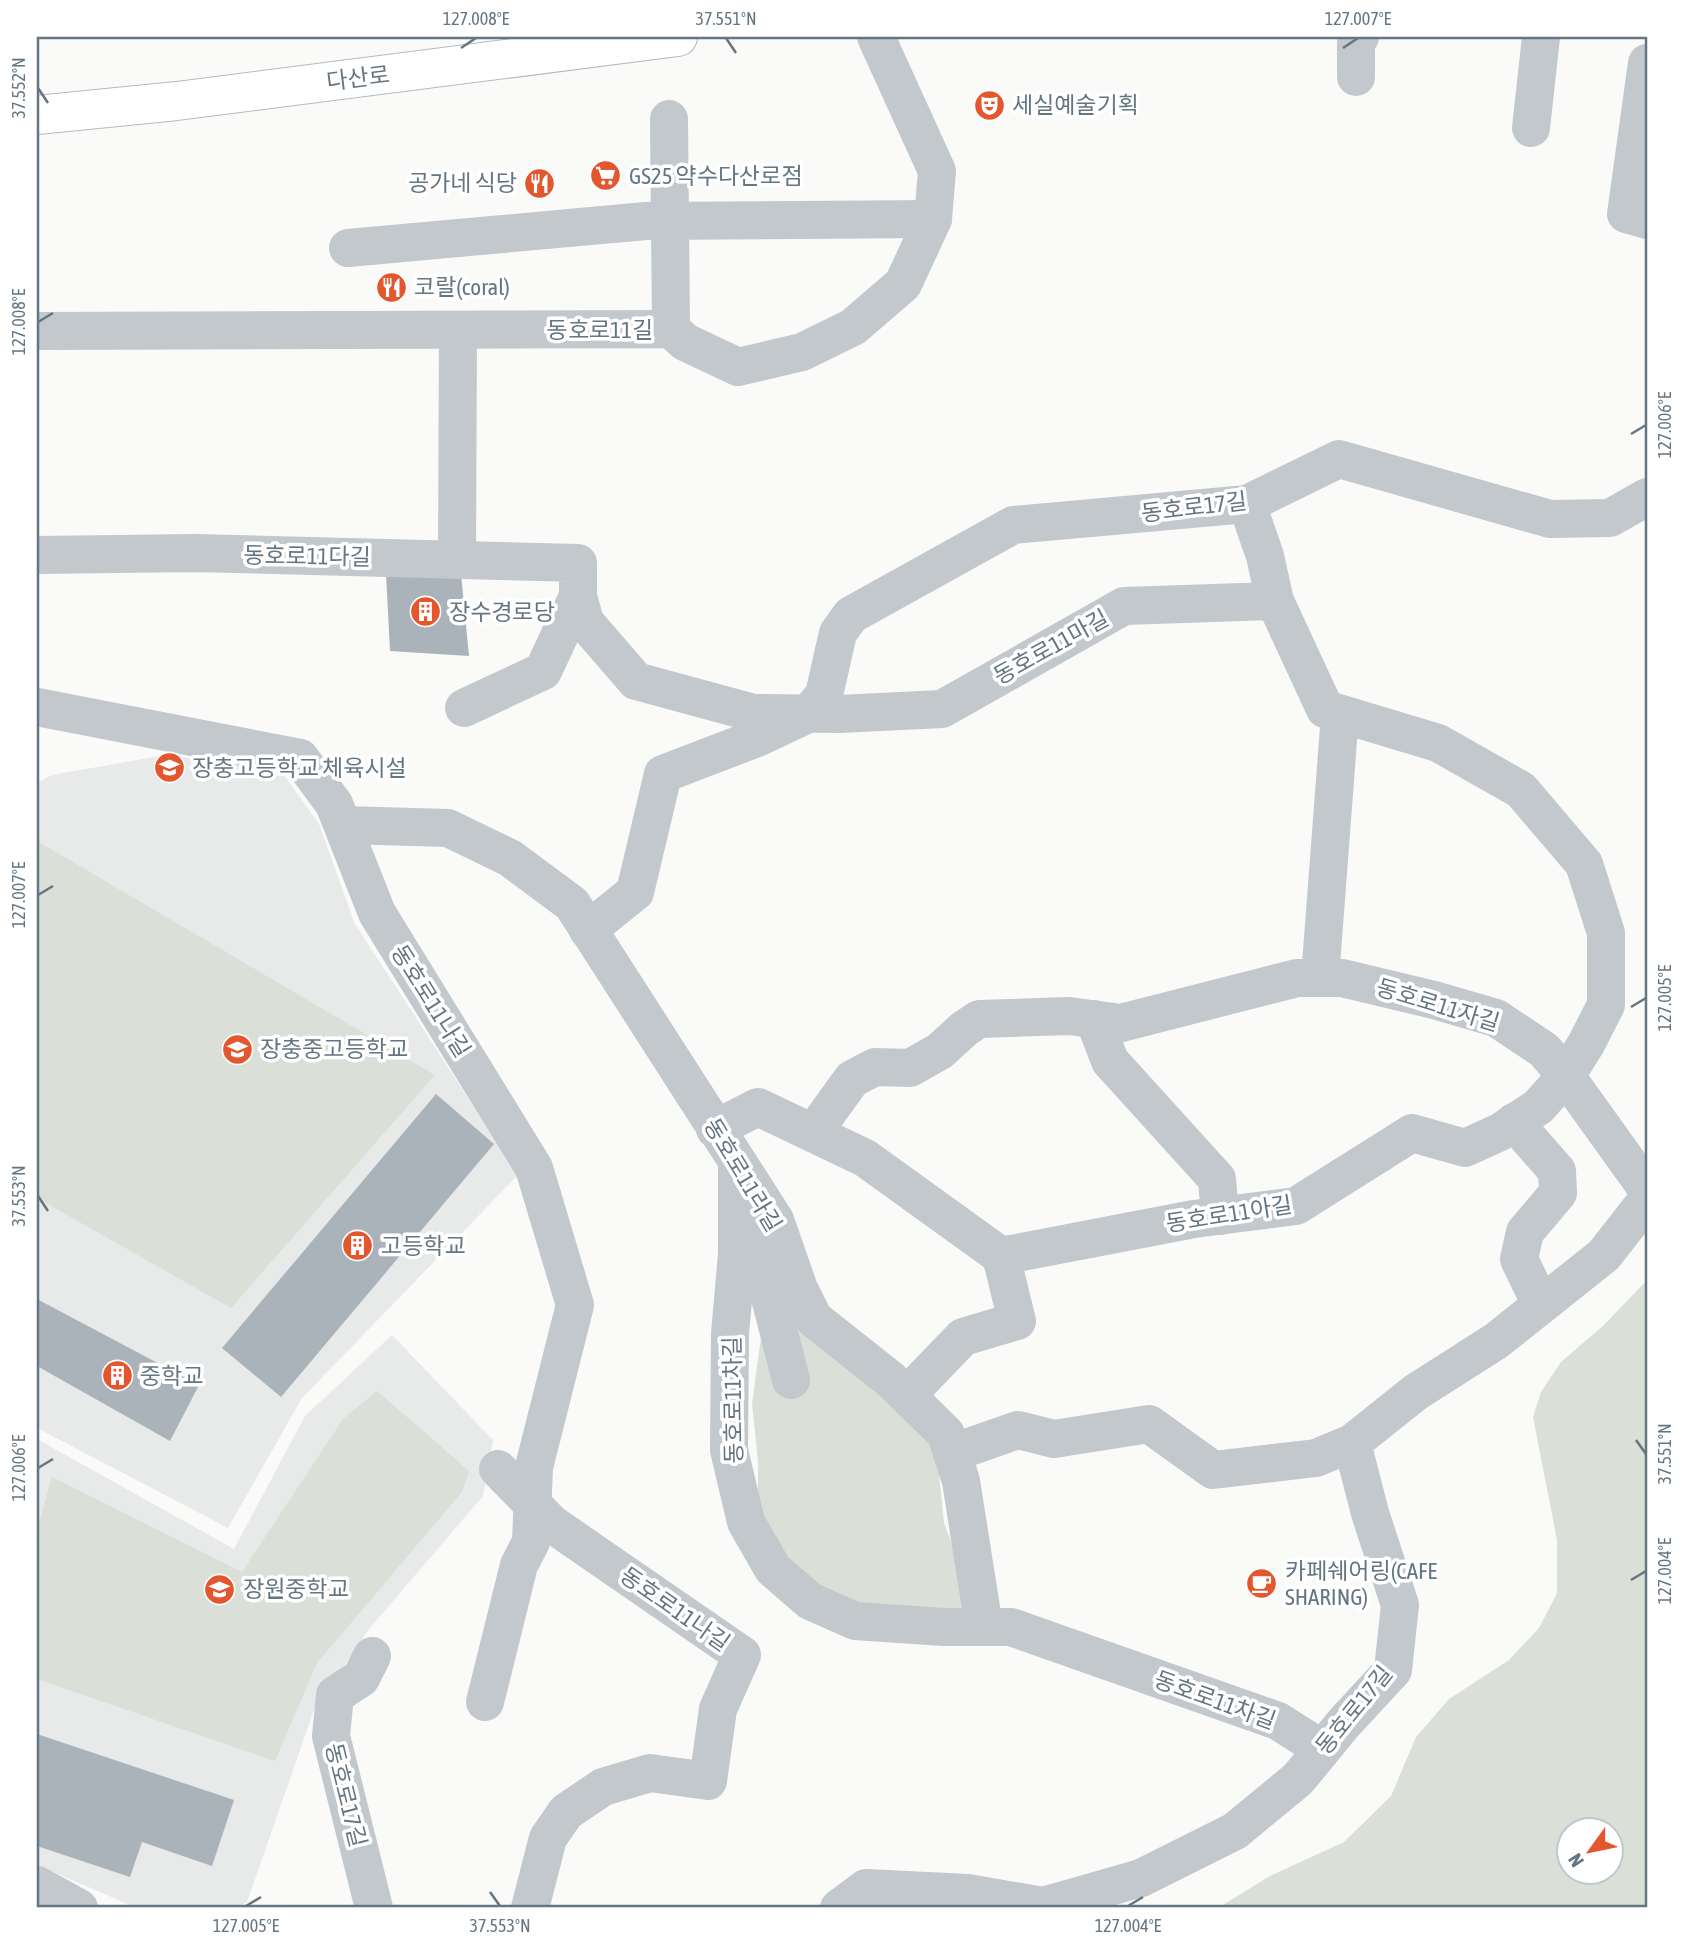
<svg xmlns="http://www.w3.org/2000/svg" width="1684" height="1945" font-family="'Asap Condensed','Noto Sans KR',sans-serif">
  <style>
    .built { fill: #e8e9e9 }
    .green { fill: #dadfd7; fill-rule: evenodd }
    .building { fill: #aab3b9 }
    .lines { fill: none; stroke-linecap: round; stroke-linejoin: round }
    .major-casing { stroke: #b5babe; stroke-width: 40 }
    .minor { stroke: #c3c8cc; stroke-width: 38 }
    .major { stroke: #fff; stroke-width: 38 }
    .ticks { fill: none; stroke: #657683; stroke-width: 2.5 }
    .labels { text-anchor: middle; stroke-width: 7; stroke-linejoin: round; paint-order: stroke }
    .street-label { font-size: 23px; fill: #657683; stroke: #fff }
    .poi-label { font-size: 23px; fill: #657683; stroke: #fff; text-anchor: start }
    .neatline { fill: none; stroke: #657683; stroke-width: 2.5 }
    .ticks-label { font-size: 18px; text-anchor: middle; fill: #657683 }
  </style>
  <rect width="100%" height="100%" fill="#fafaf8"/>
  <g class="built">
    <polygon points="166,755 281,771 319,824 355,924 518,1175 302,1398 228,1528 37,1428 37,783 52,775"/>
    <polygon points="392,1335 493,1440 483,1496 369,1629 314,1710 247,1902 234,1908 137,1908 37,1865 37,1439 234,1549 305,1416"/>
  </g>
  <g class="green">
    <polygon points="37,841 435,1075 231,1308 37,1198"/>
    <path d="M1647,1280v628h-429l52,-32 74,-34 47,-46 25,-59 33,-38 60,-39 30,-32 18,-35v-53l-24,-123 8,-25 20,-30 43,-37zM1568,1829h42v42h-42z"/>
    <polygon points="801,1314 940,1441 939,1474 944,1523 964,1575 969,1618 896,1614 813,1590 778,1553 758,1506 758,1461 752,1404 764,1315"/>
    <polygon points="377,1391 469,1471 462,1492 317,1663 275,1761 37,1679 37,1530 52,1477 242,1572 343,1419"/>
  </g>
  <g class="building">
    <polygon points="386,574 461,574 469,656 390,651"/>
    <polygon points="436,1094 494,1144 281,1397 222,1348"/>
    <polygon points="37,1299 199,1385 170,1441 37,1366"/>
    <polygon points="37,1734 234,1800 212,1866 142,1842 130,1877 37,1846"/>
  </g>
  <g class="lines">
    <defs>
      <polyline id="major" points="37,115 177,101 678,37"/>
    </defs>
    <use href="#major" class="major-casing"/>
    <g class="minor">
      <polyline points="1647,63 1626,214 1647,220"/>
      <polyline points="1356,77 1356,43 1360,37"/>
      <polyline points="669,119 671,329"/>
      <polyline points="1531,128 1541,37"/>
      <polyline points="348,248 646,221 933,219"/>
      <polyline points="37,331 671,329 685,342 738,367 802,352 853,327 903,284 933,219 937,171 876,37"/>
      <polyline points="1247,504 1265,556 1275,601"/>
      <polyline points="37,555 195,553 578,563 578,596 585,622 636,681 754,713 839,714 942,709 1124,606 1275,601 1325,709 1438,743 1521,790 1584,864 1606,933 1606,1005 1586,1044 1566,1076 1538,1107 1500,1132 1465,1148 1412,1133 1296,1206 1194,1219 1001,1256 865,1158 758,1107 715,1129"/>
      <polyline points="457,559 458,330"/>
      <polyline points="37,707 300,758 334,804 377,913 534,1168 575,1305 534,1467 531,1542 519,1565 485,1702"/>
      <polyline points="464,708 543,671 578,596"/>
      <polyline points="343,825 448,828 510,858 572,904 775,1220 799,1289 814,1319 891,1380 946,1434 961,1481 984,1627"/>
      <polyline points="588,930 635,892 663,774 757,738 808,714 824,695 838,633 851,615 1013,525 1247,504 1339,459 1550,519 1610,518 1647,497"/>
      <polyline points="1320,978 1340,714"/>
      <polyline points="1094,1019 1110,1061 1217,1179 1220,1216"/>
      <polyline points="1514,1122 1557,1171 1558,1193 1525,1232 1519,1259 1541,1305"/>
      <polyline points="813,1133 852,1079 875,1067 910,1068 940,1051 964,1029 979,1019 1069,1016 1121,1023 1297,978 1342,978 1434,1000 1496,1018 1544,1050 1566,1076 1647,1189"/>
      <polyline points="737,1163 737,1254 730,1334 729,1450 746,1522 773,1569 810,1601 855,1621 944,1627 1011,1627 1278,1721 1322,1749"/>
      <polyline points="741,1220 756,1243 791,1380"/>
      <polyline points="907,1395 963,1337 1017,1321 1001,1256"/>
      <polyline points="952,1453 1018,1430 1054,1439 1149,1424 1213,1470 1316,1458 1352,1443"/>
      <polyline points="498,1469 552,1524 742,1655 718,1709 708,1781 650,1773 603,1787 566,1812 548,1838 530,1908"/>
      <polyline points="372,1656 361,1678 335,1695 331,1736 374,1908"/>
      <polyline points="37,1885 79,1908"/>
      <polyline points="839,1908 866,1888 968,1893 1043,1906 1141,1878 1235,1831 1298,1779 1344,1723 1393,1670 1400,1605 1370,1513 1352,1443 1416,1392 1496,1341 1604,1255 1647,1200"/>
    </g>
    <use href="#major" class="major"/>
  </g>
  <path class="ticks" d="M726,38l10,15M461,48l15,-10M1343,48l15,-10M38,88l10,15M38,322l15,-9M1631,434l15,-9M38,895l15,-9M1631,1007l15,-9M38,1196l10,15M1636,1440l10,14M38,1468l15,-9M1631,1580l15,-9M490,1892l10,14M246,1906l15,-9M1128,1906l15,-9"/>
  <defs>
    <symbol id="theatre-disc" viewBox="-11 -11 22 22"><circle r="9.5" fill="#e4572e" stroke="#fff"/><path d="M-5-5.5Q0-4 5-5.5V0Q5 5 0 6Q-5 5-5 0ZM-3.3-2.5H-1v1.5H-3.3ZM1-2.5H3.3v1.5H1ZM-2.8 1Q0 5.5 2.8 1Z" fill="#fff"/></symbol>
    <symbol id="supermarket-disc" viewBox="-11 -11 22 22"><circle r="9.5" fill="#e4572e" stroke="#fff"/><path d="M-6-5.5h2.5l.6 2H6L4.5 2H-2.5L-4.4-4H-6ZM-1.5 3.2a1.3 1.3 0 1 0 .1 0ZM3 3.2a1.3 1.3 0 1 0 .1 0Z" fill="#fff"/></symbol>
    <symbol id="restaurant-disc" viewBox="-11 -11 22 22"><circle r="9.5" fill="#e4572e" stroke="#fff"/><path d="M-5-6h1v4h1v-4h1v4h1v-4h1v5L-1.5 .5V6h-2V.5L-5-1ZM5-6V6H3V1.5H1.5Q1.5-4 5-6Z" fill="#fff"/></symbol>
    <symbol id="building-disc" viewBox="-11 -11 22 22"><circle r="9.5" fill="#e4572e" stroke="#fff"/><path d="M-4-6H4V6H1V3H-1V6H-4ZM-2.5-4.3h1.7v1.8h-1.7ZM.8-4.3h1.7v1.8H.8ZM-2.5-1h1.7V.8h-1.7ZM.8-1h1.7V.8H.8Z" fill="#fff"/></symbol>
    <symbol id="school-disc" viewBox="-11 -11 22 22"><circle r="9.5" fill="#e4572e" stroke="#fff"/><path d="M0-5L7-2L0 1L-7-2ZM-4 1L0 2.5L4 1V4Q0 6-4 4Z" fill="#fff"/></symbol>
    <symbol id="cafe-disc" viewBox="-11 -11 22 22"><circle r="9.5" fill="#e4572e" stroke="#fff"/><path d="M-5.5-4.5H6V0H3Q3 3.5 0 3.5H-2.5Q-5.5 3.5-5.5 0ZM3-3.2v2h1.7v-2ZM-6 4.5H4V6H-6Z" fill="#fff"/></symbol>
  </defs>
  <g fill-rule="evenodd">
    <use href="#theatre-disc" x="972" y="88" width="35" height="35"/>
    <use href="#supermarket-disc" x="588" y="158" width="35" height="35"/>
    <use href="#restaurant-disc" x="522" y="166" width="35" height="35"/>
    <use href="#restaurant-disc" x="374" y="270" width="35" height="35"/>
    <use href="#building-disc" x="408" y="594" width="35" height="35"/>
    <use href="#school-disc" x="152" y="750" width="35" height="35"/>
    <use href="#school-disc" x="220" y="1032" width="35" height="35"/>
    <use href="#building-disc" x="340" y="1228" width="35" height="35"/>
    <use href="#building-disc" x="100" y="1358" width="35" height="35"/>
    <use href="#cafe-disc" x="1244" y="1566" width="35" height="35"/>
    <use href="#school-disc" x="202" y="1572" width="35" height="35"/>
  </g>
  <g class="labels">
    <g class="street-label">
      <text transform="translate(358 78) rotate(-7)" y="8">다산로</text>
      <text x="600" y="338">동호로11길</text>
      <text transform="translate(1194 507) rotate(-7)" y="8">동호로17길</text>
      <text transform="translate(307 556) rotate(1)" y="8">동호로11다길</text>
      <text transform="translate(1051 647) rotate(-29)" y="8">동호로11마길</text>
      <text transform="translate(431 1001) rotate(58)" y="8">동호로11나길</text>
      <text transform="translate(1438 1005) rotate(17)" y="8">동호로11자길</text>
      <text transform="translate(743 1175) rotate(59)" y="8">동호로11라길</text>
      <text transform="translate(1229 1214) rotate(-9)" y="8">동호로11아길</text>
      <text transform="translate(733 1400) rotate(-91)" y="8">동호로11차길</text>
      <text transform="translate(675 1609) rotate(35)" y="8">동호로11나길</text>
      <text transform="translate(1215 1700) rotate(20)" y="8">동호로11차길</text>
      <text transform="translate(1354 1710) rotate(-51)" y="8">동호로17길</text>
      <text transform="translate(346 1795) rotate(76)" y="8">동호로17길</text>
    </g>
    <g class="poi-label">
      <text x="1012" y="113">세실예술기획</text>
      <text x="629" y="184">GS25 약수다산로점</text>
      <text x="517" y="191" text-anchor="end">공가네 식당</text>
      <text x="414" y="295">코랄(coral)</text>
      <text x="449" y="620">장수경로당</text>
      <text x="192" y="776">장충고등학교 체육시설</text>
      <text x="260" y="1057">장충중고등학교</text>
      <text x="381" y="1254">고등학교</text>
      <text x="140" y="1384">중학교</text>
      <text x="1285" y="1579">카페쉐어링(CAFE<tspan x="1285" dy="26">SHARING)</tspan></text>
      <text x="243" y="1597">장원중학교</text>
    </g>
  </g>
  <rect width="1684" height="1945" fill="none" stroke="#ffffff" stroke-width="77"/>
  <g transform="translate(1590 1851) rotate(237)"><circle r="33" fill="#ffffff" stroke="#c1c8cd" stroke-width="2"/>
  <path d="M0-5L12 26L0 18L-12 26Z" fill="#e4572e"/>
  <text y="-10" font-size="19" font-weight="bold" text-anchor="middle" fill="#657683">N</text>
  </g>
  <rect x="38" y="38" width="1608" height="1868" class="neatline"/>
  <g class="ticks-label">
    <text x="476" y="25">127.008°E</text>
    <text x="726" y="25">37.551°N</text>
    <text x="1358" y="25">127.007°E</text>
    <text transform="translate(19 88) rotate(-90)" y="6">37.552°N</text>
    <text transform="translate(19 322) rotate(-90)" y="6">127.008°E</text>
    <text transform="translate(1665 425) rotate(-90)" y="6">127.006°E</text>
    <text transform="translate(19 895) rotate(-90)" y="6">127.007°E</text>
    <text transform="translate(1665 998) rotate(-90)" y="6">127.005°E</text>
    <text transform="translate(19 1196) rotate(-90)" y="6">37.553°N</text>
    <text transform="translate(1665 1454) rotate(-90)" y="6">37.551°N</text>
    <text transform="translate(19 1468) rotate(-90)" y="6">127.006°E</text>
    <text transform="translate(1665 1571) rotate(-90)" y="6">127.004°E</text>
    <text x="246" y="1932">127.005°E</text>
    <text x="500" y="1932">37.553°N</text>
    <text x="1128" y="1932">127.004°E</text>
  </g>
</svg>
